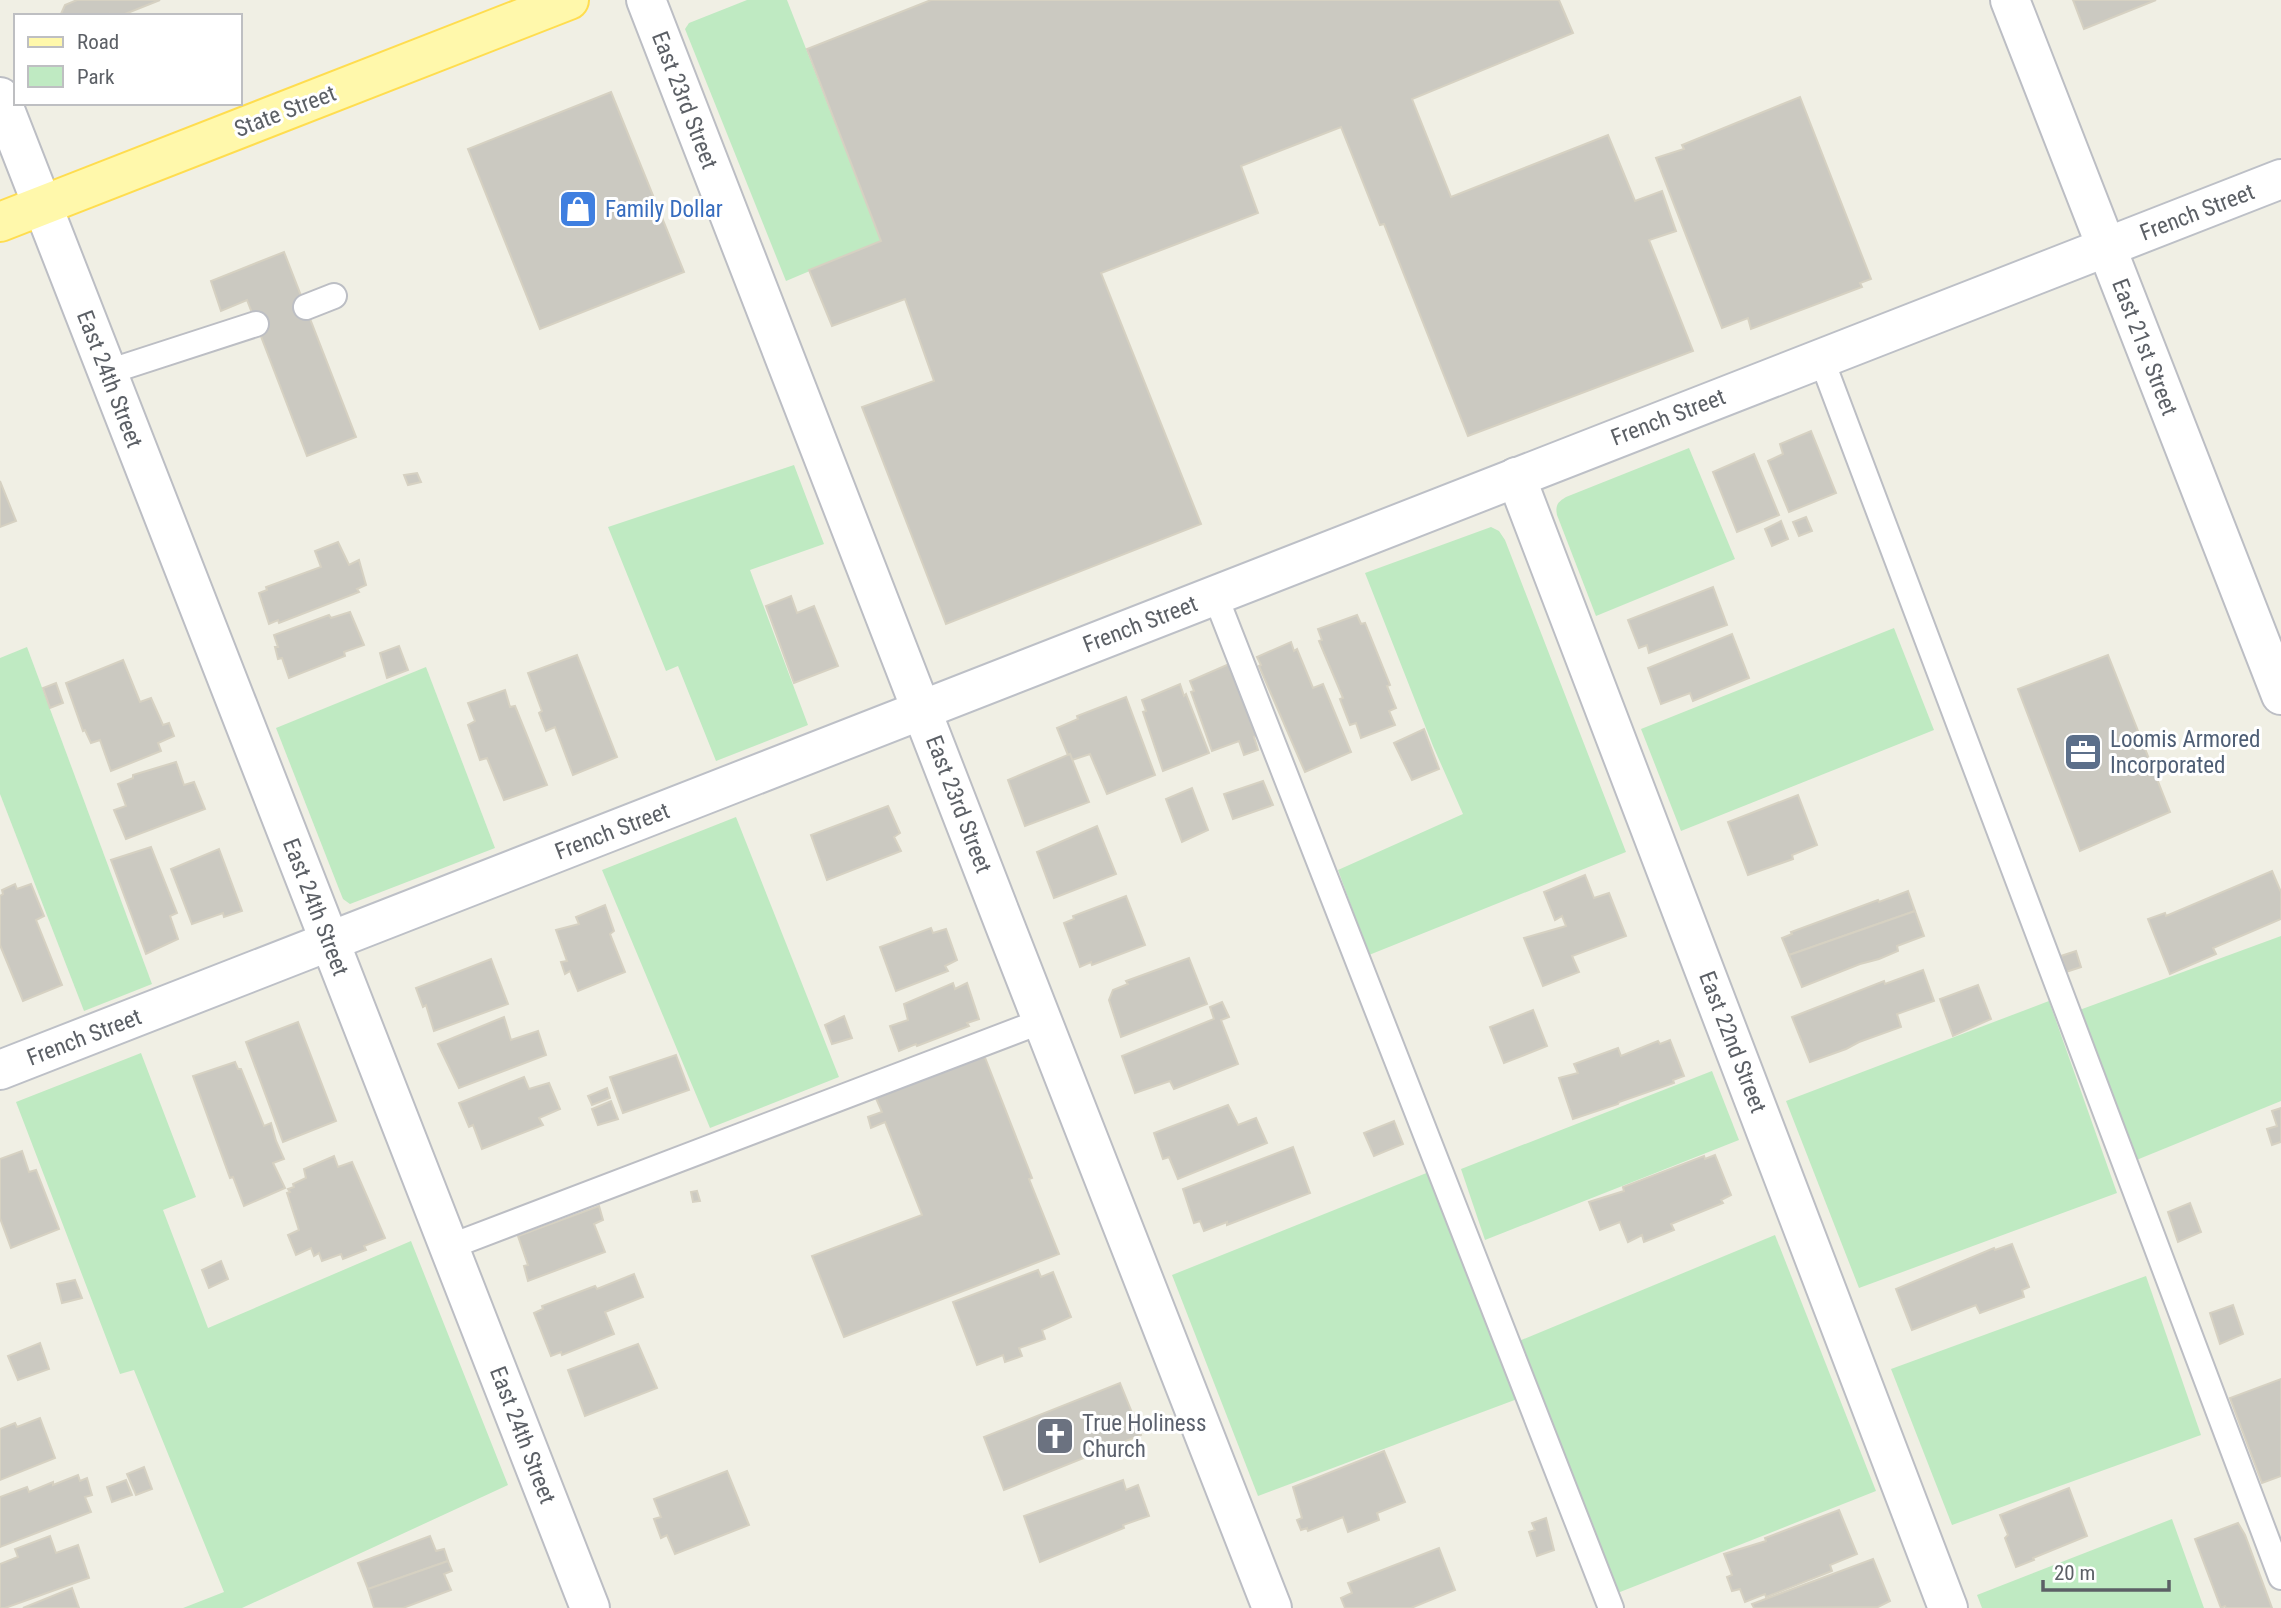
<svg xmlns="http://www.w3.org/2000/svg" width="2281" height="1608" font-family="'Roboto Condensed',sans-serif">
  <style>
    .green { fill: #bfeac2 }
    .building { fill: #cbc9c1; stroke: #d6d1c2; stroke-width: 2 }
    .lines { fill: none; stroke-linecap: round; stroke-linejoin: round }
    .service-casing { stroke: #bcbec4; stroke-width: 28 }
    .minor-casing { stroke: #bcbec4; stroke-width: 42 }
    .tertiary-casing { stroke: #bcbec4; stroke-width: 42 }
    .secondary-casing { stroke: #bdc0c7; stroke-width: 42 }
    .primary-casing { stroke: #ffdd4f; stroke-width: 42 }
    .service { stroke: #fff; stroke-width: 24 }
    .minor { stroke: #fff; stroke-width: 38 }
    .tertiary { stroke: #fff; stroke-width: 38 }
    .secondary { stroke: #fff; stroke-width: 38 }
    .primary { stroke: #fff8ab; stroke-width: 38 }
    .labels { text-anchor: middle; stroke-width: 6; stroke-linejoin: round; paint-order: stroke }
    .street-label { font-size: 23px; fill: #5c6066; stroke: #fff }
    .shop-label { font-size: 23px; fill: #366cbe; stroke: #fff; text-anchor: start }
    .service-label { font-size: 23px; fill: #4e5e75; stroke: #fff; text-anchor: start }
    .worship-label { font-size: 23px; fill: #5b616d; stroke: #fff; text-anchor: start }
  </style>
  <rect width="100%" height="100%" fill="#f0efe4"/>
  <g class="green">
    <polygon points="747,0 787,0 881,241 786,281 685,29 689,23"/>
    <path d="M1689,448l46,111 -139,57 -39,-101c-2,-10 1,-13 9,-18z"/>
    <polygon points="794,465 824,544 750,570 808,725 716,761 678,666 666,671 608,527"/>
    <polygon points="1491,527 1499,531 1505,540 1626,852 1369,955 1338,870 1463,814 1433,746 1365,573"/>
    <polygon points="1894,628 1934,730 1681,831 1641,729"/>
    <polygon points="27,647 152,984 84,1011 0,794 0,658"/>
    <polygon points="426,667 495,848 350,904 343,899 339,889 276,728"/>
    <polygon points="736,817 839,1077 710,1128 602,870"/>
    <polygon points="2281,936 2281,1101 2134,1161 2074,1012"/>
    <polygon points="2049,1001 2117,1193 1859,1288 1786,1101"/>
    <polygon points="141,1053 196,1197 163,1210 208,1328 411,1241 508,1485 242,1608 183,1608 224,1592 134,1370 120,1374 16,1102"/>
    <polygon points="1712,1071 1739,1140 1485,1240 1461,1169"/>
    <polygon points="1434,1170 1520,1398 1258,1496 1172,1275"/>
    <polygon points="1775,1235 1876,1491 1615,1594 1519,1341"/>
    <polygon points="2146,1276 2201,1435 1952,1525 1891,1369"/>
    <polygon points="2172,1519 2204,1608 1982,1608 1977,1595"/>
  </g>
  <g class="building">
    <polygon points="77,0 160,0 120,16 110,16 109,14 106,16 60,16 65,5"/>
    <polygon points="931,0 1559,0 1573,33 1412,99 1451,197 1608,135 1635,201 1662,191 1676,231 1649,240 1693,351 1468,436 1384,224 1380,225 1341,127 1241,166 1258,213 1101,273 1201,524 946,624 862,407 934,381 905,299 832,326 809,270 881,241 807,49"/>
    <polygon points="2073,0 2156,0 2084,29"/>
    <polygon points="611,92 684,272 540,329 468,149"/>
    <polygon points="1800,97 1871,279 1860,283 1862,287 1751,329 1748,318 1722,328 1656,158 1684,149 1682,145"/>
    <polygon points="284,252 356,437 307,456 247,300 221,311 211,281"/>
    <polygon points="1811,431 1836,493 1789,512 1768,461 1783,454 1780,444"/>
    <polygon points="1754,454 1779,515 1737,532 1713,472"/>
    <polygon points="417,473 421,482 408,485 404,475"/>
    <polygon points="0,481 16,521 0,527"/>
    <polygon points="1806,517 1812,531 1799,536 1793,522"/>
    <polygon points="1781,521 1788,539 1772,546 1765,529"/>
    <polygon points="338,542 349,565 359,560 366,585 357,589 359,592 279,623 278,620 269,624 259,593 267,590 266,587 321,567 315,551"/>
    <polygon points="1713,587 1727,625 1649,653 1647,645 1639,648 1628,620"/>
    <polygon points="791,596 797,613 814,606 838,666 794,683 766,606"/>
    <polygon points="350,612 364,645 344,652 345,656 289,678 282,658 278,659 275,647 278,647 274,635 329,615 331,618"/>
    <polygon points="1357,615 1361,624 1365,623 1390,685 1387,686 1396,708 1389,711 1395,725 1361,738 1356,723 1350,725 1340,699 1343,698 1319,641 1322,640 1318,629"/>
    <polygon points="1732,634 1749,678 1693,701 1690,693 1661,704 1648,668"/>
    <polygon points="1291,642 1294,651 1297,649 1313,688 1323,684 1351,752 1305,772 1259,666 1261,665 1257,657"/>
    <polygon points="399,646 408,670 387,678 380,653"/>
    <polygon points="577,655 617,757 573,775 555,727 546,731 539,713 542,711 528,673"/>
    <polygon points="2108,655 2170,812 2080,851 2018,689"/>
    <polygon points="123,660 140,702 151,698 163,725 169,723 174,736 158,743 161,751 111,771 100,740 91,743 85,730 83,731 66,683"/>
    <polygon points="1229,664 1258,735 1254,737 1258,750 1244,755 1239,741 1212,751 1191,692 1194,691 1190,681"/>
    <polygon points="56,683 63,703 50,708 43,688"/>
    <polygon points="1180,684 1184,696 1186,694 1209,753 1163,771 1143,712 1146,711 1142,700"/>
    <polygon points="505,690 510,707 515,706 547,785 504,800 487,758 480,760 468,725 475,721 468,703"/>
    <polygon points="1126,697 1155,775 1107,794 1090,754 1072,760 1070,754 1068,755 1057,728 1078,719 1077,716"/>
    <polygon points="1424,729 1439,769 1412,780 1394,743"/>
    <polygon points="1070,754 1089,802 1025,826 1008,780"/>
    <polygon points="176,762 184,785 194,782 205,809 126,839 114,810 126,806 118,784 133,778 133,775"/>
    <polygon points="1263,781 1273,805 1233,819 1224,794"/>
    <polygon points="1192,788 1208,830 1182,842 1166,799"/>
    <polygon points="1798,795 1817,845 1792,855 1793,859 1748,875 1728,822"/>
    <polygon points="888,806 900,833 894,837 901,851 827,880 811,835"/>
    <polygon points="1097,826 1116,874 1054,898 1037,852"/>
    <polygon points="151,847 177,913 170,916 178,939 146,954 111,860"/>
    <polygon points="219,849 242,911 224,917 223,913 192,924 171,869"/>
    <polygon points="2272,871 2281,892 2281,919 2213,948 2216,954 2170,974 2148,919 2165,913 2166,916"/>
    <polygon points="1585,875 1594,898 1609,893 1626,936 1572,956 1579,972 1543,986 1524,938 1566,926 1562,916 1555,920 1544,892"/>
    <polygon points="15,884 17,889 31,884 44,916 36,920 62,985 23,1001 0,945 0,896 3,894 2,890"/>
    <polygon points="1908,891 1915,911 1789,955 1782,938 1792,934 1791,932 1878,900 1879,902"/>
    <polygon points="1126,896 1145,945 1092,965 1091,962 1080,967 1064,923 1074,919 1073,916"/>
    <polygon points="605,905 614,931 610,934 625,972 578,991 570,971 565,974 561,962 567,961 556,930 579,924 576,917"/>
    <polygon points="1915,911 1924,936 1897,946 1898,951 1879,959 1860,964 1802,987 1789,955"/>
    <polygon points="931,928 933,933 946,929 957,960 945,966 948,971 896,991 880,947"/>
    <polygon points="2076,951 2081,967 2066,972 2061,956"/>
    <polygon points="1189,958 1207,1004 1121,1037 1109,1000 1113,990 1128,984 1126,981"/>
    <polygon points="491,959 508,1004 434,1031 426,1005 423,1007 416,988"/>
    <polygon points="1923,970 1934,1001 1897,1014 1901,1027 1859,1042 1846,1049 1810,1062 1792,1017 1884,981 1885,984"/>
    <polygon points="953,983 955,989 967,983 979,1019 967,1023 969,1026 917,1046 916,1044 899,1051 890,1026 908,1020 904,1004"/>
    <polygon points="1978,985 1991,1019 1953,1036 1940,999"/>
    <polygon points="1222,1002 1229,1017 1221,1020 1238,1064 1174,1089 1170,1081 1135,1093 1122,1056 1214,1019 1210,1007"/>
    <polygon points="1533,1010 1547,1046 1504,1063 1490,1027"/>
    <polygon points="844,1016 852,1038 832,1044 825,1025"/>
    <polygon points="504,1017 511,1040 538,1031 546,1055 459,1088 438,1044"/>
    <polygon points="298,1022 336,1121 283,1142 246,1042"/>
    <polygon points="1670,1040 1684,1076 1673,1080 1674,1083 1619,1102 1618,1104 1573,1119 1559,1078 1578,1073 1574,1064 1618,1048 1621,1056 1658,1041 1660,1044"/>
    <polygon points="676,1055 689,1090 623,1113 610,1077"/>
    <polygon points="984,1055 1032,1178 1029,1179 1059,1254 844,1337 812,1256 922,1215 885,1122 871,1128 868,1117 882,1112 875,1096"/>
    <polygon points="235,1062 238,1069 241,1069 264,1126 271,1123 276,1141 284,1159 273,1163 285,1188 244,1206 233,1177 230,1178 193,1076"/>
    <polygon points="524,1077 529,1089 549,1083 560,1109 539,1118 543,1125 482,1149 473,1125 469,1127 459,1103"/>
    <polygon points="607,1088 610,1098 592,1105 588,1096"/>
    <polygon points="611,1101 618,1119 598,1125 592,1109"/>
    <polygon points="1228,1105 1238,1125 1256,1118 1267,1143 1178,1179 1169,1157 1163,1159 1154,1133"/>
    <polygon points="2281,1108 2281,1142 2272,1145 2267,1129 2277,1126 2272,1111"/>
    <polygon points="1394,1121 1403,1144 1374,1156 1364,1133"/>
    <polygon points="1293,1147 1310,1193 1227,1225 1227,1222 1204,1231 1200,1221 1194,1223 1183,1189"/>
    <polygon points="22,1151 29,1172 36,1170 59,1229 11,1248 0,1218 0,1159"/>
    <polygon points="1715,1155 1731,1195 1721,1200 1723,1203 1671,1224 1674,1230 1644,1242 1642,1235 1628,1242 1620,1222 1600,1230 1589,1202 1624,1191 1623,1187 1704,1156 1705,1159"/>
    <polygon points="334,1156 338,1167 352,1162 385,1238 364,1246 366,1250 343,1259 341,1254 322,1261 319,1253 314,1256 311,1248 296,1255 288,1235 299,1230 287,1193 290,1192 288,1189 294,1187 293,1184 306,1178 304,1169"/>
    <polygon points="697,1191 700,1201 693,1202 691,1192"/>
    <polygon points="2190,1203 2201,1232 2178,1242 2168,1212"/>
    <polygon points="599,1206 603,1220 594,1224 605,1252 528,1281 524,1266 528,1265 518,1236"/>
    <polygon points="2012,1244 2029,1287 2022,1290 2024,1297 1980,1313 1976,1305 1912,1330 1896,1289 1994,1248 1995,1250"/>
    <polygon points="221,1261 228,1279 209,1288 202,1270"/>
    <polygon points="1038,1270 1041,1277 1053,1272 1071,1317 1042,1330 1045,1339 1019,1348 1022,1356 1005,1362 1003,1355 977,1365 953,1302"/>
    <polygon points="634,1274 643,1297 605,1312 614,1334 562,1355 561,1352 551,1356 534,1313 543,1309 542,1306 595,1286 597,1289"/>
    <polygon points="75,1280 82,1298 62,1303 57,1284"/>
    <polygon points="2233,1305 2243,1334 2220,1344 2210,1313"/>
    <polygon points="40,1343 49,1369 18,1380 8,1356"/>
    <polygon points="638,1344 657,1388 585,1416 568,1370"/>
    <polygon points="2281,1379 2281,1476 2262,1483 2230,1398"/>
    <polygon points="1120,1383 1141,1435 1004,1490 984,1437"/>
    <polygon points="40,1418 55,1458 0,1480 0,1429 15,1423 17,1427"/>
    <polygon points="1384,1451 1405,1502 1377,1513 1379,1520 1348,1532 1343,1517 1308,1531 1307,1528 1301,1530 1297,1520 1302,1518 1293,1487"/>
    <polygon points="144,1467 152,1489 136,1495 127,1474"/>
    <polygon points="727,1471 749,1525 675,1554 667,1535 661,1538 654,1519 661,1517 654,1499"/>
    <polygon points="78,1475 80,1481 87,1478 92,1495 85,1497 91,1512 0,1547 0,1497 27,1487 29,1492 53,1482 53,1485"/>
    <polygon points="126,1480 132,1495 112,1502 107,1487"/>
    <polygon points="1123,1480 1126,1490 1138,1485 1149,1516 1123,1525 1124,1528 1040,1562 1024,1516"/>
    <polygon points="2069,1488 2087,1536 2033,1558 2034,1560 2016,1567 2005,1538 2008,1535 2000,1515"/>
    <polygon points="1839,1510 1857,1554 1830,1565 1832,1571 1766,1597 1765,1594 1745,1602 1740,1589 1732,1591 1727,1577 1732,1575 1724,1554 1766,1541 1765,1538"/>
    <polygon points="1546,1518 1554,1550 1537,1556 1529,1532 1535,1530 1532,1523"/>
    <polygon points="2238,1523 2245,1535 2272,1608 2226,1608 2225,1606 2221,1608 2195,1539"/>
    <polygon points="50,1536 56,1553 78,1545 89,1578 5,1608 0,1608 0,1564 18,1557 15,1549"/>
    <polygon points="430,1536 436,1551 444,1549 448,1561 368,1589 358,1563"/>
    <polygon points="1439,1548 1455,1590 1411,1608 1345,1608 1341,1598 1352,1593 1348,1583"/>
    <polygon points="1873,1559 1890,1601 1878,1607 1754,1608 1752,1604"/>
    <polygon points="448,1561 452,1571 444,1574 451,1590 403,1608 374,1608 368,1589"/>
    <polygon points="72,1588 79,1608 23,1608"/>
  </g>
  <g class="lines">
    <defs>
      <g id="service">
        <polyline points="306,307 334,296"/>
        <polyline points="1821,358 2281,1577"/>
        <polyline points="108,372 256,324"/>
        <polyline points="1215,595 1611,1608"/>
        <polyline points="449,1247 1042,1021"/>
      </g>
      <g id="minor">
        <path d="M646,0c208,536 415,1073 626,1608"/>
        <polyline points="0,97 590,1608"/>
        <polyline points="1516,477 1948,1608"/>
      </g>
      <polyline id="tertiary" points="2010,0 2281,695"/>
      <polyline id="secondary" points="0,1070 2281,179"/>
      <polyline id="primary" points="0,222 569,0"/>
    </defs>
    <use href="#service" class="service-casing"/>
    <use href="#minor" class="minor-casing"/>
    <use href="#tertiary" class="tertiary-casing"/>
    <use href="#secondary" class="secondary-casing"/>
    <use href="#primary" class="primary-casing"/>
    <use href="#service" class="service"/>
    <use href="#minor" class="minor"/>
    <use href="#tertiary" class="tertiary"/>
    <use href="#secondary" class="secondary"/>
    <use href="#primary" class="primary"/>
  </g>
  <defs>
    <symbol id="shop-square" viewBox="-11 -11 22 22"><rect x="-9" y="-9" width="18" height="18" rx="4" fill="#3f7fe0" stroke="#fff"/><path d="M-5-2.5h2.3a2.7 3.5 0 0 1 5.4 0H5L5.5 6h-11ZM-1.5-2.5h3a1.5 2.3 0 0 0-3 0Z" fill="#fff"/></symbol>
    <symbol id="office-square" viewBox="-11 -11 22 22"><rect x="-9" y="-9" width="18" height="18" rx="4" fill="#5c6f8a" stroke="#fff"/><path d="M-6-3h4V-5.5h4V-3h4V5H-6ZM-1-4.5V-3h2v-1.5ZM-6 0V1H6V0Z" fill="#fff"/></symbol>
    <symbol id="church-square" viewBox="-11 -11 22 22"><rect x="-9" y="-9" width="18" height="18" rx="4" fill="#6b7280" stroke="#fff"/><path d="M-1.2-6h2.4v3.5h3.3v2.4h-3.3V6h-2.4V-.1h-3.3v-2.4h3.3Z" fill="#fff"/></symbol>
  </defs>
  <g fill-rule="evenodd">
    <use href="#shop-square" x="556" y="187" width="44" height="44"/>
    <use href="#office-square" x="2061" y="730" width="44" height="44"/>
    <use href="#church-square" x="1033" y="1414" width="44" height="44"/>
  </g>
  <g class="labels">
    <g class="street-label">
      <text transform="translate(685 100) rotate(69)" y="8">East 23rd Street</text>
      <text transform="translate(285 111) rotate(-21)" y="8">State Street</text>
      <text transform="translate(2197 212) rotate(-21)" y="8">French Street</text>
      <text transform="translate(2145 347) rotate(69)" y="8">East 21st Street</text>
      <text transform="translate(110 379) rotate(69)" y="8">East 24th Street</text>
      <text transform="translate(1668 417) rotate(-21)" y="8">French Street</text>
      <text transform="translate(1140 624) rotate(-21)" y="8">French Street</text>
      <text transform="translate(959 804) rotate(69)" y="8">East 23rd Street</text>
      <text transform="translate(612 831) rotate(-21)" y="8">French Street</text>
      <text transform="translate(316 907) rotate(69)" y="8">East 24th Street</text>
      <text transform="translate(84 1037) rotate(-21)" y="8">French Street</text>
      <text transform="translate(1733 1042) rotate(69)" y="8">East 22nd Street</text>
      <text transform="translate(523 1435) rotate(69)" y="8">East 24th Street</text>
    </g>
    <g class="shop-label">
      <text x="605" y="217">Family Dollar</text>
    </g>
    <g class="service-label">
      <text x="2110" y="747">Loomis Armored<tspan x="2110" dy="26">Incorporated</tspan></text>
    </g>
    <g class="worship-label">
      <text x="1082" y="1431">True Holiness<tspan x="1082" dy="26">Church</tspan></text>
    </g>
  </g>
  <rect x="14" y="14" width="228" height="91" fill="#ffffff" stroke="#bebfc2" stroke-width="2"/>
  <rect x="28" y="37" width="35" height="10" fill="#fff8ab" stroke="#bebfc2" stroke-width="2"/>
  <text x="77" y="49" font-size="21" fill="#5c6066">Road</text>
  <rect x="28" y="66" width="35" height="21" fill="#bfeac2" stroke="#bebfc2" stroke-width="2"/>
  <text x="77" y="84" font-size="21" fill="#5c6066">Park</text>
  <path d="M2043 1580v10h126v-10" fill="none" stroke="#5c6066" stroke-width="3.5"/>
  <text x="2054" y="1580" font-size="21" fill="#5c6066" stroke="#ffffff" stroke-width="5" paint-order="stroke">20 m</text>
</svg>
